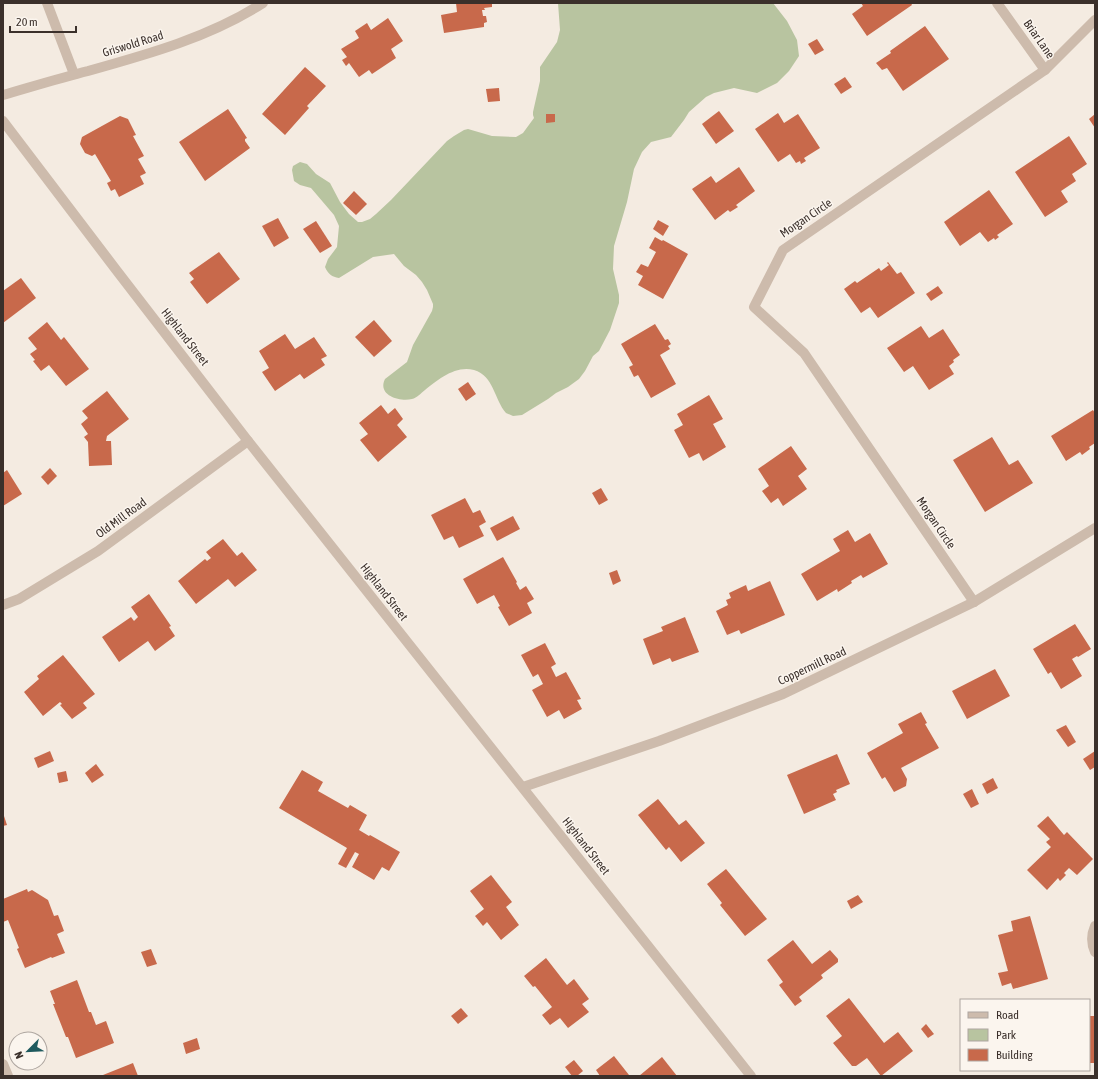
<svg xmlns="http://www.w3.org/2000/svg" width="1098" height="1079" font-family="'Asap Condensed',sans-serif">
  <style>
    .green { fill: #b8c4a0 }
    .building { fill: #c8694b }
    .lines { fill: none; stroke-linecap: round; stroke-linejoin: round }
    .minor { stroke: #cdbbac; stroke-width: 10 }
    .tertiary { stroke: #cdbbac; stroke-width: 10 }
    .labels { text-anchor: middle; stroke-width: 3; stroke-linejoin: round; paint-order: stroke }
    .street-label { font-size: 12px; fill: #3b302b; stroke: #fbf5ee }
  </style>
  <rect width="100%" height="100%" fill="#f4ebe1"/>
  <path class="green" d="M558,3h215l14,18 10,19 2,16 -10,15 -12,12 -20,10 -23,-5 -20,5 -8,4 -17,15 -5,8 -13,17 -20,5 -9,10 -8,17 -7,33 -13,44 -1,23 6,26v8l-9,27 -11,21 -6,5 -8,15 -6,8 -11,8 -12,6 -8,6 -26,16 -9,1 -7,-3c-12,-14 -12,-37 -32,-43 -19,-5 -36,10 -49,20 -4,3 -8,8 -13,9 -13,3 -35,-4 -27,-20l22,-17 6,-17 19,-34 1,-4v-3l-6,-14 -5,-8 -6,-7 -12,-9 -10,-12 -21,3 -34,21c-7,-1 -11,-4 -14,-11l3,-8 9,-12 2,-21 -5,-11 -23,-27 -11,-3 -6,-4 -2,-11 1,-4 7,-4 7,2 9,10 14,9 10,19 9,12 9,8h4l8,-3 6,-5 15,-14 56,-59 7,-5 10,-6 4,-1 24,7 24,1 7,-4 11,-15 -1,-3v-3l7,-31v-14l17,-25 3,-12z"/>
  <g class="building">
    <polygon points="456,3 492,3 492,7 484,8 485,10 482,10 483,16 486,16 487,22 484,23 484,27 444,33 441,15 457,12"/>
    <polygon points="861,3 911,3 912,5 867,36 852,14 863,6"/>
    <polygon points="388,18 403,41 391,49 396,58 372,74 369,70 359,77 349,63 346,66 342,60 347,57 341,49 359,38 355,31 367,23 371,30"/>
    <polygon points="925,26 949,59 903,91 887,68 882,70 876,63 891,53 890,51"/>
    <polygon points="817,39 824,50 815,55 808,44"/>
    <polygon points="305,67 326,86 307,106 309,108 285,135 262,114"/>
    <polygon points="845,77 852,87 841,94 834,84"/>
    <polygon points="499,88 500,101 488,102 486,89"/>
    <polygon points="228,109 247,138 245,139 245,141 250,148 205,181 179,142"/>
    <polygon points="719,111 734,131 716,144 702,124"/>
    <polygon points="778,113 784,123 798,114 820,148 804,158 806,161 801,164 800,161 796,163 790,154 778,162 755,129"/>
    <polygon points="546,114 555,114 555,122 546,123"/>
    <polygon points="1095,114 1095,128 1089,119"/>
    <polygon points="120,116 128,119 136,135 133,136 144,156 138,159 146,173 140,176 144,184 119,197 115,189 111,191 107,183 111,181 95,154 92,156 85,153 80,144 82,137"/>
    <polygon points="1069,136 1087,164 1072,174 1076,181 1061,191 1068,202 1045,217 1015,172"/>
    <polygon points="739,167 755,191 736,205 738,207 730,212 728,210 715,220 692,189 711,176 716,183"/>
    <polygon points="989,190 1013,224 997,235 999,237 995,240 994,238 988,242 980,232 960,246 944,222"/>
    <polygon points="354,191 367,204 356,215 343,203"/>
    <polygon points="278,218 289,238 274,247 262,226"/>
    <polygon points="658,220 669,226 663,236 653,229"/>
    <polygon points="316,221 332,246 320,253 303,229"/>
    <polygon points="655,237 662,241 663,240 688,254 663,299 638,285 643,276 636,272 641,264 648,267 656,252 649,248"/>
    <polygon points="219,252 240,279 207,304 190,282 194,279 189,273"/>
    <polygon points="888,262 897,274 901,272 915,293 878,318 870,307 861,313 844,289 855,281 857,283 879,268 881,271 889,265 887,263"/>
    <polygon points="21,278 36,298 3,323 3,291"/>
    <polygon points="938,286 943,293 931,301 926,294"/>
    <polygon points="374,320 392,341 374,357 355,337"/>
    <polygon points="47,322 61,340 64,337 89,369 66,386 49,365 41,371 33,361 35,360 30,354 37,349 28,338"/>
    <polygon points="655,324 665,340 668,339 671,344 668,346 670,349 660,355 676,384 651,398 638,375 634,377 629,367 633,365 621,344"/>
    <polygon points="921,326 929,338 943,329 960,355 953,360 954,362 949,366 954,374 929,390 913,366 904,372 887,348"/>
    <polygon points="285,334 295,349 314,337 327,356 321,359 325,365 304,379 300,374 275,391 262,372 269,368 259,351"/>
    <polygon points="468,382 476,394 466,401 458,389"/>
    <polygon points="107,391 129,419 107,436 106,441 111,441 112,465 89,466 88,442 84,437 88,434 81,424 88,418 82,411"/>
    <polygon points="709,395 723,419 713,424 726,447 703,461 699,453 689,458 674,430 683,425 677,414"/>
    <polygon points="381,405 388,414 395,408 403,419 397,425 407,437 378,462 360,440 368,434 359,423"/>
    <polygon points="1093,410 1095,413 1095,443 1089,447 1090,449 1082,455 1080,452 1066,461 1051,436"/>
    <polygon points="992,437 1009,465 1018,460 1033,483 985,512 953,460"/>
    <polygon points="791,446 807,469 798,476 807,489 783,506 778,498 771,503 762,491 769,486 758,469"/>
    <polygon points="50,468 57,476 48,485 41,477"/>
    <polygon points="7,470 22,494 3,506 3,473"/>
    <polygon points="601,488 608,500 599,505 592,493"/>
    <polygon points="465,498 473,513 480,510 486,522 479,526 484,536 459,548 453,536 444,540 431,515"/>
    <polygon points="513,516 520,529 497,541 490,528"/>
    <polygon points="848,530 855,542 870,533 888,564 863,578 861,575 851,581 852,583 838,592 837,589 817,601 801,574 840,551 833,539"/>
    <polygon points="223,539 237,556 242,552 257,570 235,587 228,579 196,604 178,581 205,559 207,561 211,558 206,552"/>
    <polygon points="503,557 517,582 516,583 520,590 526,586 534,599 527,603 532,613 509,626 498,607 500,606 494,595 477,604 463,579"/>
    <polygon points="617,570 621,581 613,585 609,573"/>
    <polygon points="770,581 785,615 741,634 739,630 727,635 716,611 728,605 726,600 731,598 729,593 746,585 748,591"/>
    <polygon points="149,594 171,626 169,627 175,636 155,651 148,641 119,662 102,637 131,617 134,621 138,617 131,607"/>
    <polygon points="685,617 699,652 672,662 670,658 653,665 643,639 663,631 661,627"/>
    <polygon points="1075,624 1091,649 1078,657 1077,656 1072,659 1082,676 1061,689 1051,672 1048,674 1033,649"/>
    <polygon points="545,643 556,664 551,667 556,677 566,672 581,699 577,700 582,709 564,719 559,710 547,717 532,690 543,684 538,674 533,677 521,655"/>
    <polygon points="63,655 95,694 83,703 87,708 72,719 60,705 62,704 60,702 43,716 24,692 39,679 37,676"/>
    <polygon points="995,669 1010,696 967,719 952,691"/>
    <polygon points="921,712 927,723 925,724 939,748 901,768 907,779 906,786 894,792 885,777 882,779 867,753 903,733 898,724"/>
    <polygon points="1066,725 1076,742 1068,747 1056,730"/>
    <polygon points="50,751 54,761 38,768 34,758"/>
    <polygon points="1095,751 1095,767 1090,770 1083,759"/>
    <polygon points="837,754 850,784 836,790 837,792 833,794 836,800 804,814 787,775"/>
    <polygon points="96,764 104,775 92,783 85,773"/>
    <polygon points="302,770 323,782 318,791 348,808 350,805 367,815 359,830 369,836 370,835 400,852 389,871 382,867 374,880 352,867 359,854 355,852 346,868 338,864 347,848 279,808"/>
    <polygon points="66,771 68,781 59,783 57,773"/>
    <polygon points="993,778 998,788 987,794 982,784"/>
    <polygon points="972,789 979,804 971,808 963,794"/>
    <polygon points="658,799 679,825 686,820 705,843 681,862 669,847 666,850 638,815"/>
    <polygon points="3,813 7,825 3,826"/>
    <polygon points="1048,816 1064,835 1067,832 1093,859 1077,875 1069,868 1064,873 1066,875 1060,881 1058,878 1047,890 1027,870 1051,847 1046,842 1050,839 1037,826"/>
    <polygon points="726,869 767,919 745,936 720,905 722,903 707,884"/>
    <polygon points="491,875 512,902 506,907 519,925 501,940 487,922 483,926 475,916 484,909 470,891"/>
    <polygon points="27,889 28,892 32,890 48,900 54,916 58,915 64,931 57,934 65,953 52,958 51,957 25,968 17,949 19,948 8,920 3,922 3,899"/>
    <polygon points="858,895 863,902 851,909 847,901"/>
    <polygon points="1030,916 1048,979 1013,989 1011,983 1002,986 998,973 1008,971 998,935 1013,931 1011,921"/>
    <polygon points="793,940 812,964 830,950 838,959 838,962 821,975 823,978 799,997 802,1001 795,1006 779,985 783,982 767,960"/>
    <polygon points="151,949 157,964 147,967 141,952"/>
    <polygon points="546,958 567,985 574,979 589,999 582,1004 589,1012 568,1028 560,1018 550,1025 542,1015 552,1007 535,986 533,987 524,976"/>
    <polygon points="77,980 89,1012 91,1012 96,1025 106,1021 114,1043 76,1058 68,1037 66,1037 53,1004 55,1004 50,991"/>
    <polygon points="849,998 884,1043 898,1032 913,1051 881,1076 867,1058 856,1066 852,1066 833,1043 842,1036 826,1016"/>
    <polygon points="461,1008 468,1016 458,1024 451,1016"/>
    <rect x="1089" y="1016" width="6" height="47"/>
    <polygon points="926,1024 934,1034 928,1038 921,1029"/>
    <polygon points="197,1038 200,1049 186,1054 183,1043"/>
    <polygon points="614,1056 629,1075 628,1076 600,1076 596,1070"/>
    <polygon points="662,1057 677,1076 639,1076"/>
    <polygon points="574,1060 583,1071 577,1076 572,1076 565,1067"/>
    <polygon points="133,1063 138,1076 103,1076 103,1075"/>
  </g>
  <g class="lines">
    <g class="minor">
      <polyline points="47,3 74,74"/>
      <polyline points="997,3 1045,70"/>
      <polyline points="974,602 804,353 754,307 783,250 1045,70 1095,20"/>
      <polyline points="3,605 19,599 98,551 248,441"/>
      <polyline points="523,787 659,741 783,694 974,602 1095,528"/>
      <path d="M1095,926c-4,9 -4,17 0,26"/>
      <polyline points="3,1064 8,1076"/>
    </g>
    <g class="tertiary">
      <path d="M3,95c28,-8 57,-17 85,-24 61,-17 122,-34 175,-68"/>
      <polyline points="3,121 117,271 248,441 751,1076"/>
    </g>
  </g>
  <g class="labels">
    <g class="street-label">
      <text transform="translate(1039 39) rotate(55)" y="4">Briar Lane</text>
      <text transform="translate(133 44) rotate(-17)" y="4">Griswold Road</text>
      <text transform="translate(806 218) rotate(-34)" y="4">Morgan Circle</text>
      <text transform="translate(185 337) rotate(52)" y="4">Highland Street</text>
      <text transform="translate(121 518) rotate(-36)" y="4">Old Mill Road</text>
      <text transform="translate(936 523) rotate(56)" y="4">Morgan Circle</text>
      <text transform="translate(384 592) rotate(52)" y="4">Highland Street</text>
      <text transform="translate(812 666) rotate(-25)" y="4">Coppermill Road</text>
      <text transform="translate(586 846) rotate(52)" y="4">Highland Street</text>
    </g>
  </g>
  <rect width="1098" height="1079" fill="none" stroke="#3b302b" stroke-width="8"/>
  <rect x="960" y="999" width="130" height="72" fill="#fbf5ee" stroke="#aea6a0"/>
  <rect x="968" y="1012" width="20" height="6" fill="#cdbbac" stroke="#aea6a0"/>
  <text x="996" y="1019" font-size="12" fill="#3b302b">Road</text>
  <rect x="968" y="1029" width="20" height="12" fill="#b8c4a0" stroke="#aea6a0"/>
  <text x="996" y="1039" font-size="12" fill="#3b302b">Park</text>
  <rect x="968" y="1049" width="20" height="12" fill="#c8694b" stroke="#aea6a0"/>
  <text x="996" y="1059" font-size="12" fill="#3b302b">Building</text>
  <g transform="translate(28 1051) rotate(246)"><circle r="19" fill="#fbf5ee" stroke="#aea6a0"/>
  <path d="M0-3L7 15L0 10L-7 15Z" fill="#1f5a5e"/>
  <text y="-6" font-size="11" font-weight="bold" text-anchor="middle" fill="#3b302b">N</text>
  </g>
  <path d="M10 26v6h66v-6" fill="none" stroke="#3b302b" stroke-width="2"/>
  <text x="16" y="26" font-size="12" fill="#3b302b" stroke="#fbf5ee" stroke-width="3" paint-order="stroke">20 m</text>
</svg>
